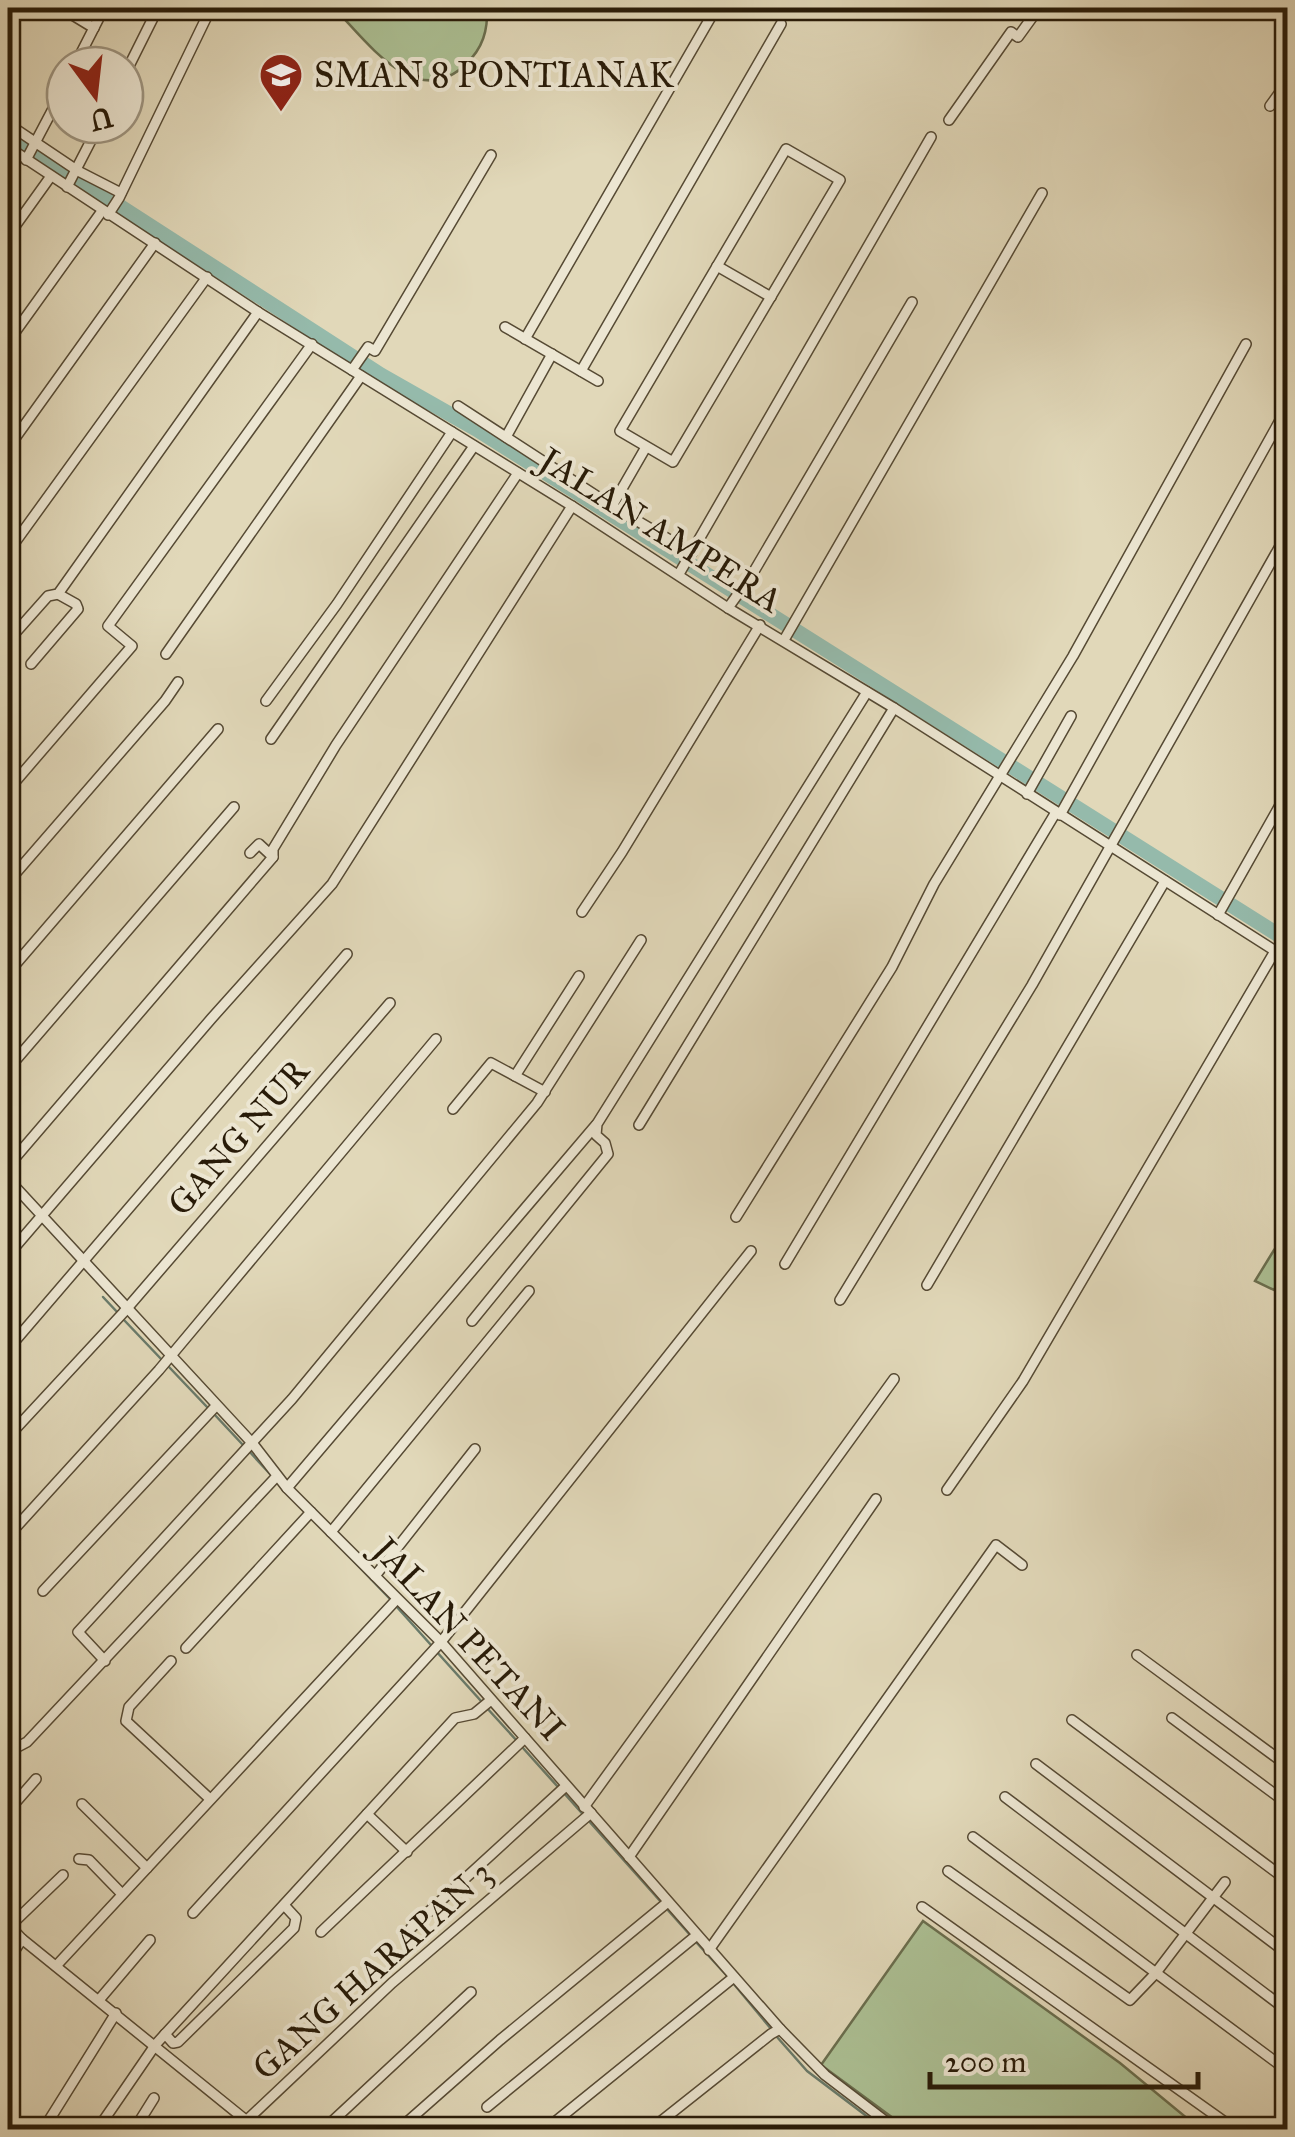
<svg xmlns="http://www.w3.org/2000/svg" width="1295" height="2137" font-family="'IM FELL Great Primer',serif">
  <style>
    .green { fill: #acc094; stroke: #6a6e4e; stroke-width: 2.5 }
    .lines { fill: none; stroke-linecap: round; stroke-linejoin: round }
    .stream { stroke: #697a6a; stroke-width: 2.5 }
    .river { stroke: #95baab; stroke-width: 15 }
    .street-casing { stroke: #564a34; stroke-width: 12 }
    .street { stroke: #ece6d2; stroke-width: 9 }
    .labels { text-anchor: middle; stroke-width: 8; stroke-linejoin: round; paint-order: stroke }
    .poi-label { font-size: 35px; fill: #281b08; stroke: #ece6d2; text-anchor: start }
    .street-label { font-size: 35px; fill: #281b08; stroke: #ece6d2 }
  </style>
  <rect width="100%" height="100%" fill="#e1d8b9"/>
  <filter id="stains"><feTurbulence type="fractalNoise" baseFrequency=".002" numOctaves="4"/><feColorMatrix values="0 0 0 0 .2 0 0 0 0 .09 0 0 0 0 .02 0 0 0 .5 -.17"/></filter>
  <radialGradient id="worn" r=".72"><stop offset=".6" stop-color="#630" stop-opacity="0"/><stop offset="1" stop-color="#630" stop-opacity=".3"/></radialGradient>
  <g class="green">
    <path d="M334,8h153c1,22 -4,40 -21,56 -50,49 -100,-24 -132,-56z"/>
    <polygon points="1274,1250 1287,1257 1287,1268 1274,1290 1255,1281"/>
    <polygon points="923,1921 1120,2063 1200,2129 908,2129 821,2065"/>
  </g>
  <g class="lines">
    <g class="stream">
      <polyline points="103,1297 119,1314"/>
      <polyline points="124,1320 163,1361"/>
      <polyline points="169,1367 208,1408"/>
      <polyline points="214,1414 243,1445"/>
      <polyline points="248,1450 270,1474"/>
      <polyline points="345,1552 391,1600"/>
      <polyline points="396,1606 431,1645"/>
      <polyline points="436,1651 481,1701"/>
      <polyline points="486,1707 518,1742"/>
      <polyline points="523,1748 558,1787"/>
      <polyline points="563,1792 661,1902"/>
      <polyline points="666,1908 691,1936"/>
      <polyline points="696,1942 728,1977"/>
      <polyline points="733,1983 772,2030"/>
      <polyline points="777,2037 807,2071 885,2130"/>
    </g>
    <polyline class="river" points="8,134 381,375 476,429 1288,941"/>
    <defs>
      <g id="street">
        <polyline points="61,8 94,28"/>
        <polyline points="75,65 104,8"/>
        <polyline points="125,74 158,8"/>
        <polyline points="1270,106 1288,81"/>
        <polyline points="949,120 1011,32 1018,37 1039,8"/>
        <polyline points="8,124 78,171 121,193"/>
        <polyline points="8,147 258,312 572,506 728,608 894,708 1288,959"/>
        <polygon points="786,149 840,180 673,462 620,431"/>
        <polyline points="26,160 65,86"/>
        <polyline points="67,187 99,125"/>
        <polyline points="108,215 119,198 211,8"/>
        <polyline points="8,236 51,176"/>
        <polyline points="717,266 771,297"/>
        <polyline points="505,327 598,381"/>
        <polyline points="525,339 716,8"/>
        <polyline points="8,342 102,211"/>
        <polyline points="352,370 368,347 375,351 491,155"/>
        <polyline points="581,371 781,24"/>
        <polyline points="458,406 612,506"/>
        <polyline points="506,437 552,354"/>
        <polyline points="646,447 612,506 692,553"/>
        <polyline points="8,448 155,243"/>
        <polyline points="8,552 207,277"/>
        <polyline points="679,574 931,137"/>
        <polyline points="728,608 753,573 912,302"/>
        <polyline points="784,640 1042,193"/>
        <polyline points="8,641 48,596 58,594 258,312"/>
        <polyline points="166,654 361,376"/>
        <polyline points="31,664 78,609 76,604 58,594"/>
        <polyline points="266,701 337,604 452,432"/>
        <polyline points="271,739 474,446"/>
        <polyline points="8,790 132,646 108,626 312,344"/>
        <polyline points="1027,794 1071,716"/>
        <polyline points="1060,815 1288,406"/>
        <polyline points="250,853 259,844 273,857"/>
        <polyline points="8,882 165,701 178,682"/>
        <polyline points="582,912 622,852 760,625"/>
        <polyline points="1218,915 1288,791"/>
        <polyline points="8,973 218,729"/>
        <polyline points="8,1069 234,807"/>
        <polyline points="515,1076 579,976"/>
        <polyline points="453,1109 491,1063 545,1092"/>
        <polyline points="639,1125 894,708"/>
        <polyline points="8,1166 273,857 273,849 336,745 518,473"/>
        <polyline points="8,1179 253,1444 287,1488 441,1642 780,2029 825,2075 897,2130"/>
        <polyline points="736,1217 892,967 934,884 1073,656 1246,344"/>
        <polyline points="8,1255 211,1019 332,884 572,506"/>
        <polyline points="785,1264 1056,812"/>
        <polyline points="927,1285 1165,881"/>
        <polyline points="840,1300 1032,985 1288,532"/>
        <polyline points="472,1321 608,1154 605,1143 596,1135 597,1124 867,692"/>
        <polyline points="8,1349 347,954"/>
        <polyline points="8,1437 123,1313 390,1003"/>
        <polyline points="287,1488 596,1125"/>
        <polyline points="947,1490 1023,1381 1275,951"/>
        <polyline points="331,1532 529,1291"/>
        <polyline points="8,1536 159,1370 436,1039"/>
        <polyline points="375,1576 475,1449"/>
        <polyline points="43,1591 216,1406"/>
        <polyline points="186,1648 311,1512"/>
        <polyline points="1137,1655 1288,1766"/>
        <polyline points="105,1661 78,1632 292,1399 537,1103 641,940"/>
        <polyline points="171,1661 129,1707 126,1721 210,1799"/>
        <polyline points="1172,1718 1288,1804"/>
        <polyline points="1072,1720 1288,1881"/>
        <polyline points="8,1752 27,1742 277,1476"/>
        <polyline points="1036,1764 1288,1954"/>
        <polyline points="1005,1797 1288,2011"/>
        <polyline points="82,1804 147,1868"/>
        <polyline points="584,1807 894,1379"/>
        <polyline points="8,1811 36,1779"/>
        <polyline points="367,1814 407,1852"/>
        <polyline points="973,1837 1288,2071"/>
        <polyline points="629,1857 876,1499"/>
        <polyline points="79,1859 89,1860 122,1894"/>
        <polyline points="948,1871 1130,2000 1155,1974 1225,1882"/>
        <polyline points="922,1907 1236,2130"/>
        <polyline points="193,1913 441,1642 751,1251"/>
        <polyline points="8,1924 22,1939 258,2130"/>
        <polyline points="10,1926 63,1875"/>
        <polyline points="411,1928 566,1786"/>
        <polyline points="321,1932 525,1738"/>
        <polyline points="709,1950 996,1545 1022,1565"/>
        <polyline points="8,1961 22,1939"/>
        <polyline points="56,1966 397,1599"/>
        <polyline points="99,2000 150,1940"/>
        <polyline points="165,2034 173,2043 178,2042 294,1928 296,1918 284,1905"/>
        <polyline points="487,2107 697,1935"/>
        <polyline points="247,2120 392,1983 591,1813"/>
        <polyline points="43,2130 116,2013"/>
        <polyline points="97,2130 156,2044 455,1718 474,1714 491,1700"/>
        <polyline points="134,2130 154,2098"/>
        <polyline points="323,2130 471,1992"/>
        <polyline points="398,2130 500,2040 668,1902"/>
        <polyline points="545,2130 734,1977"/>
        <polyline points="650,2130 771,2034 780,2029"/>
      </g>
    </defs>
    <use href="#street" class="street-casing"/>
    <use href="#street" class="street"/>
  </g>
  <defs>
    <symbol id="school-pin" viewBox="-11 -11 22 30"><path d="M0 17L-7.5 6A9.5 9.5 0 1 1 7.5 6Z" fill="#8f2418" stroke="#ece6d2"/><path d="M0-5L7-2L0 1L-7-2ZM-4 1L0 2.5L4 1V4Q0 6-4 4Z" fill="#fff"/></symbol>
  </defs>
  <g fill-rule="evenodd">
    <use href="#school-pin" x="256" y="50" width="50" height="68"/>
  </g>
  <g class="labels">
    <g class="poi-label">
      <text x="314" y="87">SMAN 8 PONTIANAK</text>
    </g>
    <g class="street-label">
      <text transform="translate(661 530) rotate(32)" y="12">JALAN AMPERA</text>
      <text transform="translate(238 1137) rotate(-49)" y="12">GANG NUR</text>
      <text transform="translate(469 1639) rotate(47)" y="12">JALAN PETANI</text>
      <text transform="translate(372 1970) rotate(-42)" y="12">GANG HARAPAN 3</text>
    </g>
  </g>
  <rect width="1295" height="2137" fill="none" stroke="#e1d8b9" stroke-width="40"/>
  <rect x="10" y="10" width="1275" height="2117" fill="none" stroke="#281b08" stroke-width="5"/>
  <rect x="20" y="20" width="1255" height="2097" fill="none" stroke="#281b08" stroke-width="2.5"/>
  <g transform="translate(95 95) rotate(165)"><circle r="48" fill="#ece6d2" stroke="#9e9581" stroke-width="2.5"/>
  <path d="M0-8L18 38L0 25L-18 38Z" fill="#8f2418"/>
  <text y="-15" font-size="28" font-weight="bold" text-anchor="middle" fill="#281b08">U</text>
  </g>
  <path d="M930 2072v15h268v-15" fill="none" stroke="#281b08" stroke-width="5"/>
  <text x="945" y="2072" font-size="30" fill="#281b08" stroke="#ece6d2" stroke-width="8" paint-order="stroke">200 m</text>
  <rect width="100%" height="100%" filter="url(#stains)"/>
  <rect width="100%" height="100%" fill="url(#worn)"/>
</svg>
